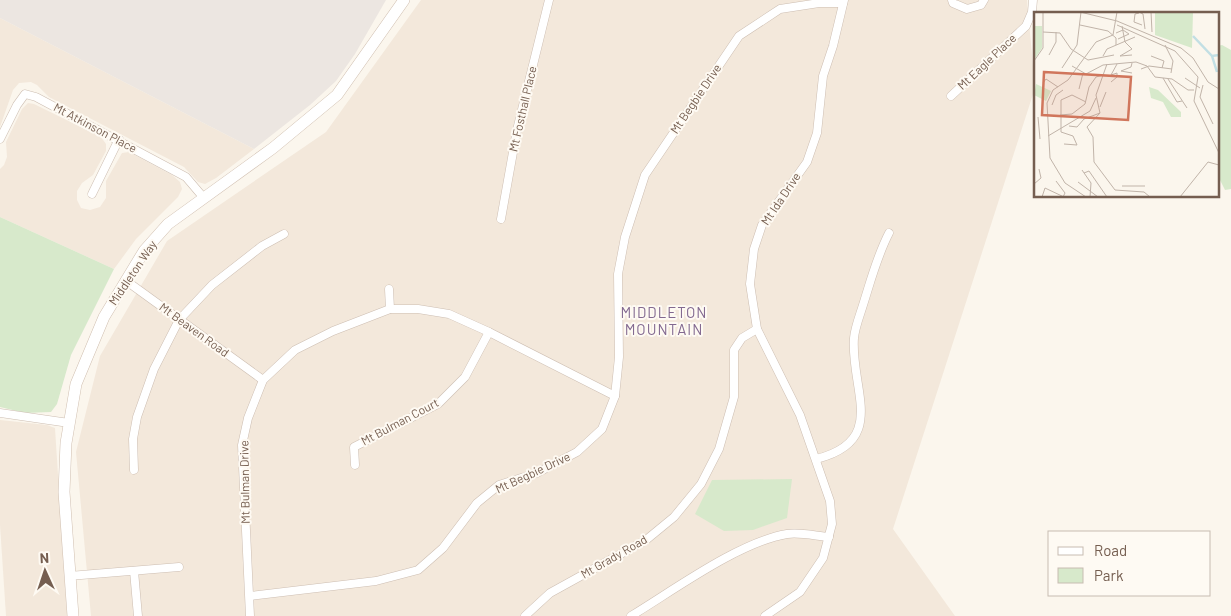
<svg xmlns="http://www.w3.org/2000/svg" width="1231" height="616" font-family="Barlow,sans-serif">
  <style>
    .residential { fill: #f3e8db }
    .industrial { fill: #ece6e1 }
    .green { fill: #d7e9cb }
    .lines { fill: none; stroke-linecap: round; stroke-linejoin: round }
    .street-casing { stroke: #cdbeb2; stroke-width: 9 }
    .secondary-casing { stroke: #d0bfb0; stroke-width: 12 }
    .street { stroke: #fff; stroke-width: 8 }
    .secondary { stroke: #fff; stroke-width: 11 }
    .labels { text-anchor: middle; stroke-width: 4; stroke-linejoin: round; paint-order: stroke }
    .street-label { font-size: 12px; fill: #755e50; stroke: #fefaf3 }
    .quarter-label { font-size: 15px; letter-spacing: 1px; fill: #836990; stroke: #fefaf3 }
    .inset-river { fill: none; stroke: #c2dfe4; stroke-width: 2.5 }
    .inset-road { fill: none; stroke: #c1b4a9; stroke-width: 1 }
    .view { fill: #d0765c; fill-opacity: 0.15; stroke: #d0765c; stroke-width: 2.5 }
    .inset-edge { fill: none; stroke: #755e50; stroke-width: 2.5 }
  </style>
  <rect width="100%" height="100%" fill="#fbf6ed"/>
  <g class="residential">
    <polygon points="421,0 1027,0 1035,88 893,529 955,616 91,616 76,452 100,356 167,241 326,132"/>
    <polygon points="0,18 254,149 216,178 205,184 198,182 184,167 49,97 37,85 31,82 19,83 13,90 0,127"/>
    <polygon points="28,103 34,104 101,137 106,144 106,151 93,175 82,183 77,191 77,200 81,208 90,210 100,207 106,198 106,181 122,153 129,152 172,175 180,182 182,189 178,197 136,239 114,269 0,217 0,169 4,165 7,157 6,142 22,109"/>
    <polygon points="0,420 47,425 55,428 67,616 6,616 0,525"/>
  </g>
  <polygon class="industrial" points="0,0 386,0 355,54 336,81 310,105 254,149 0,18"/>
  <g class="green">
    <polygon points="1222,45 1231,50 1231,189 1225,190 1217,174 1217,46"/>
    <polygon points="0,217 114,269 71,355 57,404 51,412 25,413 0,407"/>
    <polygon points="792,479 787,518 753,530 724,531 695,514 712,480"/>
  </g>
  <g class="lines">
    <defs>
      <g id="street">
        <polyline points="952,0 953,3 967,9 981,5 984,0"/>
        <polyline points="951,96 1026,26 1032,12 1033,0"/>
        <polyline points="0,139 17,105 25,94 36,97 186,177 203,197"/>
        <polyline points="92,194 119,139"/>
        <polyline points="501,219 517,130 549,0"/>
        <polyline points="125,280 263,380"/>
        <polyline points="389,289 390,309"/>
        <polyline points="0,413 69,423"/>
        <path d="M816,459c73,-18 34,-70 38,-121 1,-11 6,-23 9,-33 8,-25 14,-49 26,-72"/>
        <polyline points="355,465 354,447 438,404 465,377 489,332"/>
        <polyline points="134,470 133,439 137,417 154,369 179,320 212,285 262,246 284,234"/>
        <polyline points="134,571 138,616"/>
        <polyline points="69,576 179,567"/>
        <polyline points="250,596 376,581 418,570 443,548 477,503 499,485 537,473 577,452 602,429 615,396 619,357 618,274 625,237 645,175 739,36 780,9 819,3 843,3"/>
        <polyline points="250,616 242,445 248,418 263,380 295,350 333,331 390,309 418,309 449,314 489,332 615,396"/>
        <polyline points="525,616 550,593 646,540 674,517 701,484 719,449 734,397 734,350 742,338 757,329"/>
        <path d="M631,616c43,-26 108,-74 156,-82 13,-2 29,2 42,3"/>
        <polyline points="765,616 800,592 823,558 832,524 830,501 800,415 757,329 750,284 754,249 762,225 807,162 817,133 823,76 833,46 844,0"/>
      </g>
      <polyline id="secondary" points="73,616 64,492 66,443 76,384 104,317 144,251 168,224 273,148 337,95 404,0"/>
    </defs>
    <use href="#street" class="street-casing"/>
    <use href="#secondary" class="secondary-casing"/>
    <use href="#street" class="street"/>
    <use href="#secondary" class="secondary"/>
  </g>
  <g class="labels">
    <g class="street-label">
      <text transform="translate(987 62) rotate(-43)" y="4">Mt Eagle Place</text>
      <text transform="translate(696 99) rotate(-56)" y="4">Mt Begbie Drive</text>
      <text transform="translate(523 109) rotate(-77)" y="4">Mt Fosthall Place</text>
      <text transform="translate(95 128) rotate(28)" y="4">Mt Atkinson Place</text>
      <text transform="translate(781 199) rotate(-56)" y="4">Mt Ida Drive</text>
      <text transform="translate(133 273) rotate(-56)" y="4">Middleton Way</text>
      <text transform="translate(194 330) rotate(36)" y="4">Mt Beaven Road</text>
      <text transform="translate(400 422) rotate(-28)" y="4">Mt Bulman Court</text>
      <text transform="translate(533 473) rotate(-25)" y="4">Mt Begbie Drive</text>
      <text transform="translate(245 482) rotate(-91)" y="4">Mt Bulman Drive</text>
      <text transform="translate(614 557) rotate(-30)" y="4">Mt Grady Road</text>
    </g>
    <g class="quarter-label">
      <text x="664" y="318">MIDDLETON<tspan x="664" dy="17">MOUNTAIN</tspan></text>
    </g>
  </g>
  <g transform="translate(1034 12)">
    <rect width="185" height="185" fill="#fbf6ed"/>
    <path d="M121,0h38l-1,36 -37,-13zM0,14h8v22l-8,12zM2,72l15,7 -5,10 -12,-6zM115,75l9,3 23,22v5h-10l-8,-15 -12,-4z" fill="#d7e9cb"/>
    <path class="inset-river" d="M159,24l19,20 7,-1M178,44l5,16"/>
    <path class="inset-road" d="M46,0l37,9 64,27 12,10 15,24 11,7M105,0l4,2 2,15M117,0l1,20M105,1l-4,1 -1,8 8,3M46,13l28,6 8,7v7M83,13l58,26 23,26 -4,24 25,52M88,14l3,16 7,7 -12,7 12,-1M9,20l17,1 11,16 17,11 26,-5M82,21l7,-3 6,4 -11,5M131,33l8,16 -2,12M15,43l7,-13v-10M69,44l4,-7 28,-12M117,44l13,5 -2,7M0,49l9,-13v-36M98,51l-1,4 -10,4 11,2M73,52l-11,31 4,18 -13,14 6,10 1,25 21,28 29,2 6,5M38,54l14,8 17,-9 33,-3 11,4 8,11 17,2 16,11h6M28,56l15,-23 4,-33M107,57l8,-3 23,3M129,66l14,24 5,-1M151,66l15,10M134,67l19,29M77,70l6,-5v-4l-6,2 6,-11M9,71l3,-4 12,8M169,73l-3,12 13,27M45,77l4,-16M18,93l4,-10 7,-5M66,95l6,-15M26,103l12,-1 13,-10 4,-17 7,-10 7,-2M4,105l2,22M35,114l8,1 7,-8 16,-6M14,124l42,-25 6,-13M30,132l13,1 -4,-9 -12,-4v-32l11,-5 14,7M48,158l9,13 -1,14M50,161l5,-2 18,26M22,169l9,12 -2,4M44,170l20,15M0,172l7,-6 -2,-9M88,174h23M8,185l3,-9 19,9M52,185l-21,-14 -15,-25 -3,-55 6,-13 15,-10 28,-38 17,-7 4,-23M146,185l28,-35 11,3"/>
    <path class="view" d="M10,60l87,5 -3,43 -86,-5z"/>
    <rect width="185" height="185" class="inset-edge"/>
  </g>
  <rect x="1048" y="531" width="162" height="65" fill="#fefaf3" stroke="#c7bcb2"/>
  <rect x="1058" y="547" width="25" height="8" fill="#ffffff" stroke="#c7bcb2"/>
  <text x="1094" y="556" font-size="15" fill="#755e50">Road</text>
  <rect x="1058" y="568" width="25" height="15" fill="#d7e9cb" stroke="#c7bcb2"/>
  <text x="1094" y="581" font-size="15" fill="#755e50">Park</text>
  <g transform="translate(45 571) rotate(357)" stroke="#fefaf3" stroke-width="4" paint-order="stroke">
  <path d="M0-4L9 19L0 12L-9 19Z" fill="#755e50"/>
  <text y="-8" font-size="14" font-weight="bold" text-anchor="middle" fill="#755e50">N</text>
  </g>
</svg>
